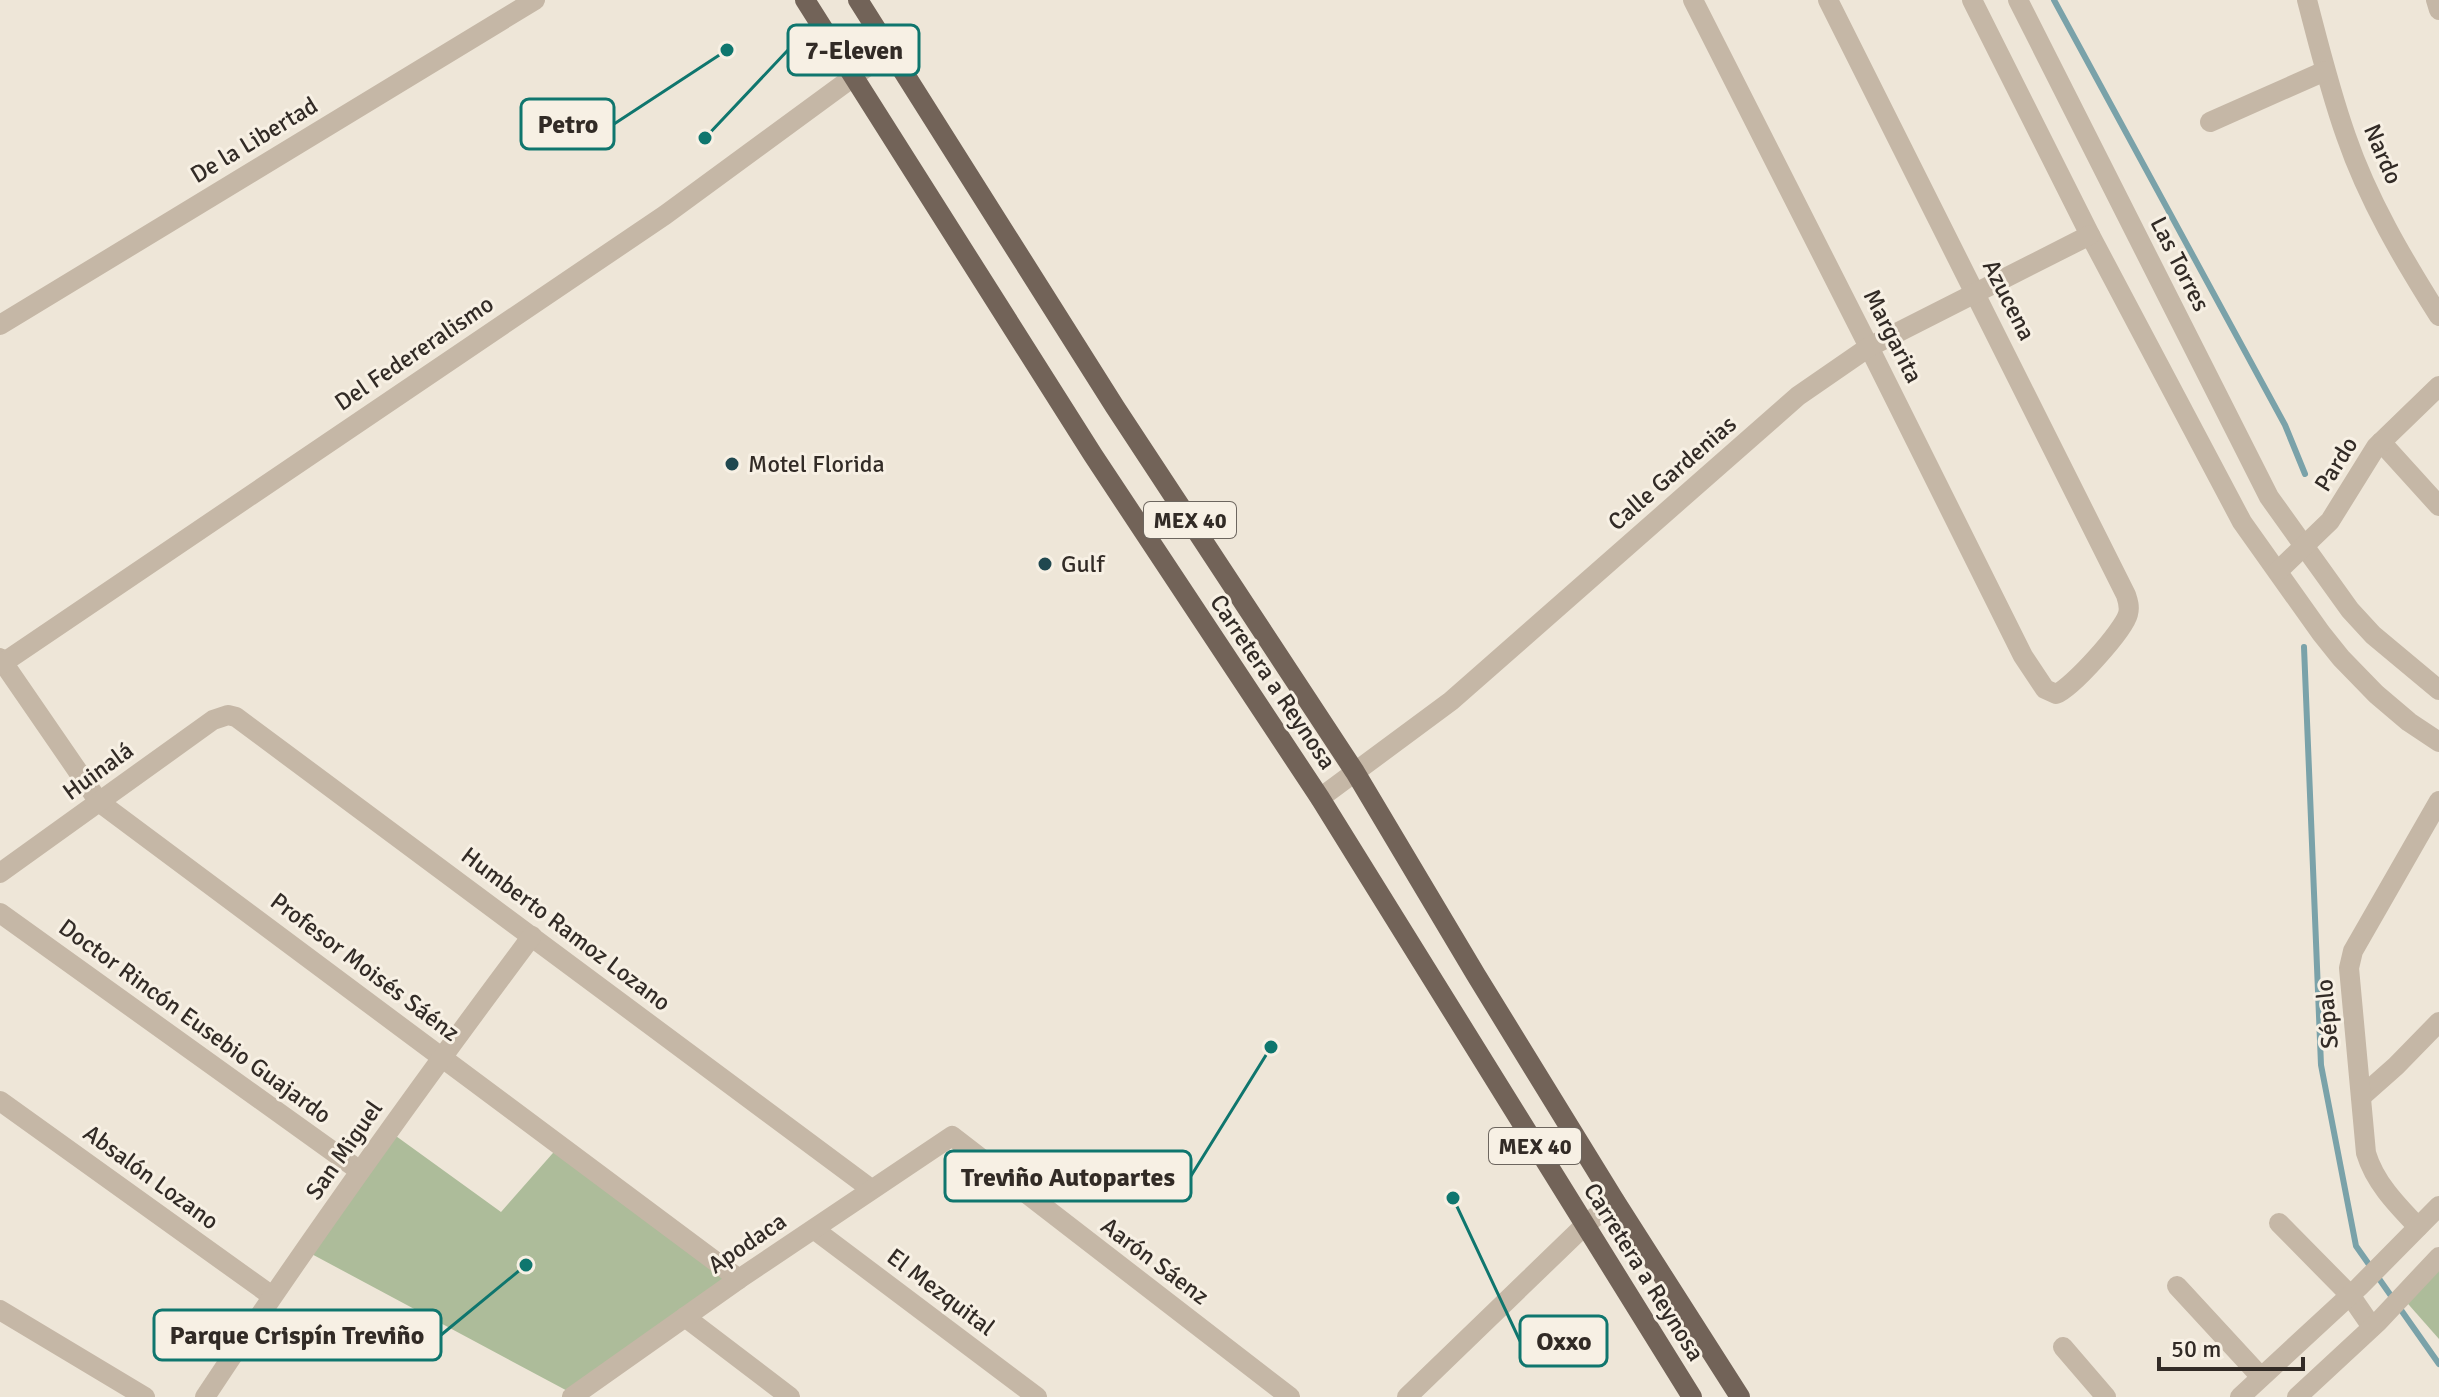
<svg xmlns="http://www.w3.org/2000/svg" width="2439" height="1397" font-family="Signika,sans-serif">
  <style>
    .green { fill: #adbc9a }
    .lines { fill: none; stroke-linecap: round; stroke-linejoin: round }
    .stream { stroke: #7aa2a9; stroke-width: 6 }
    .minor { stroke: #c5b7a6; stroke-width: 20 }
    .major { stroke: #726358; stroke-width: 20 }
    .poi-dot { fill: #20484f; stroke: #f7f0e4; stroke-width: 3 }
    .labels { text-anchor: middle; stroke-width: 6; stroke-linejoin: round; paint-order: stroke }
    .shield { fill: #f7f0e4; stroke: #6d665f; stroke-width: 2 }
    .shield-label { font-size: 22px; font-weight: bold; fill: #322b26 }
    .street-label { font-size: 24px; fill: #322b26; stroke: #f7f0e4 }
    .poi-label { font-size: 24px; fill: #322b26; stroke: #f7f0e4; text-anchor: start }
    .leader { fill: none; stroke: #0f766e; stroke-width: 3 }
    .callout-dot { fill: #0f766e; stroke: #f7f0e4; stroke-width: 3 }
    .callout { fill: #f7f0e4; stroke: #0f766e; stroke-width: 3 }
    .callout-label { font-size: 26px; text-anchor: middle; font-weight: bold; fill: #322b26 }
  </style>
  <rect width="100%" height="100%" fill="#eee6d8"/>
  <g class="green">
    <polygon points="389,1131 501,1212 560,1145 739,1279 575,1395 306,1251"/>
    <polygon points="2439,1257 2439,1339 2402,1297"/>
  </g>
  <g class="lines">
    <g class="stream">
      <polyline points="2054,0 2285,425 2305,474"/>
      <polyline points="2304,647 2321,1065 2356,1246 2439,1364"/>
    </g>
    <g class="minor">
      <path d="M1693,0l176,347 154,309 22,33 11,5c16,-6 68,-64 72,-80 2,-7 0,-13 -2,-19l-298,-595"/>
      <polyline points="1972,0 2090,235 2242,522 2321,633 2341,658 2376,694 2409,722 2439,742"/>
      <polyline points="2018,0 2269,497 2350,610 2373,635 2439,690"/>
      <path d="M2307,0c12,46 23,91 39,136 22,64 57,123 93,180"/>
      <polyline points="2436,0 2439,10"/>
      <polyline points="2210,122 2325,71"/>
      <polyline points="0,325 535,0"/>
      <polyline points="2381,442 2439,506"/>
      <polyline points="2278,571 2330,521 2376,447 2439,386"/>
      <polyline points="0,658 99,802 739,1279"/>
      <polyline points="0,665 665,215 890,50"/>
      <polyline points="1320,798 1451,701 1798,396 1869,347 2090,235"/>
      <polyline points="0,873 213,720 228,715 236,717 871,1189"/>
      <polyline points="0,913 360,1171"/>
      <polyline points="2361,1097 2396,1066 2439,1022"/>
      <polyline points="0,1101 272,1296"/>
      <polyline points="2279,1223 2350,1295 2372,1327"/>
      <path d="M2418,1227c-21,-22 -43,-44 -52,-74l-17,-185 4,-17 86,-150"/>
      <polyline points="815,1230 1037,1397"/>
      <polyline points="2177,1286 2261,1377"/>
      <polyline points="0,1310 145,1397"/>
      <polyline points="685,1317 790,1397"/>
      <polyline points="2063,1347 2106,1397"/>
      <path d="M205,1397c104,-157 214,-310 327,-461"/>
      <polyline points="572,1397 739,1279 952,1136 1290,1397"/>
      <polyline points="1407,1397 1584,1226 1615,1201"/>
      <polyline points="2240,1397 2359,1287 2439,1206"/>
      <polyline points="2297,1397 2378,1322 2439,1257"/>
    </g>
    <g class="major">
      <polyline points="805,0 1093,455 1320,798 1692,1397"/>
      <polyline points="858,0 1115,407 1355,772 1476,975 1615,1201 1740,1397"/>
    </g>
  </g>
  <g class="poi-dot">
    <circle cx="732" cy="464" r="8"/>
    <circle cx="1045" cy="564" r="8"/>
  </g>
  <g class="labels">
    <g class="shield">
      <rect x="1144" y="502" width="92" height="36" rx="6"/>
      <rect x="1489" y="1128" width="92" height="36" rx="6"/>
    </g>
    <g class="shield-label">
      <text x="1190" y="528">MEX 40</text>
      <text x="1535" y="1154">MEX 40</text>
    </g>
    <g class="street-label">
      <text transform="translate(254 140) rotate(-31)" y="8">De la Libertad</text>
      <text transform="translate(2383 154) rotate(67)" y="8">Nardo</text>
      <text transform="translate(2180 264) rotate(63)" y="8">Las Torres</text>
      <text transform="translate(2009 300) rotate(63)" y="8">Azucena</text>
      <text transform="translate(1893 336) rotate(63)" y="8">Margarita</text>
      <text transform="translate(414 353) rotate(-34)" y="8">Del Federeralismo</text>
      <text transform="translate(2336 464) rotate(-58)" y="8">Pardo</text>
      <text transform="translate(1672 473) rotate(-41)" y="8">Calle Gardenias</text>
      <text transform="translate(1273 682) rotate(56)" y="8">Carretera a Reynosa</text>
      <text transform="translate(98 771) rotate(-36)" y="8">Huinalá</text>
      <text transform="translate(566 929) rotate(37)" y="8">Humberto Ramoz Lozano</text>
      <text transform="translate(365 967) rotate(37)" y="8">Profesor Moisés Sáénz</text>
      <text transform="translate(2327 1014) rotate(-95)" y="8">Sépalo</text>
      <text transform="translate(195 1021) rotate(36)" y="8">Doctor Rincón Eusebio Guajardo</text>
      <text transform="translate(344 1150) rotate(-55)" y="8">San Miguel</text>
      <text transform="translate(151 1177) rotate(36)" y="8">Absalón Lozano</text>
      <text transform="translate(747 1243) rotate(-34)" y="8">Apodaca</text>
      <text transform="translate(1155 1261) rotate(37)" y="8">Aarón Sáenz</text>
      <text transform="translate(1644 1272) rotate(58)" y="8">Carretera a Reynosa</text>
      <text transform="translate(941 1292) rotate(37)" y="8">El Mezquital</text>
    </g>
    <g class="poi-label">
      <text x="748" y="472">Motel Florida</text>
      <text x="1061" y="572">Gulf</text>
    </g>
  </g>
  <path class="leader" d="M705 138L788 50M727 50L614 124M1271 1047L1191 1176M526 1265L441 1335M1453 1198L1520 1341"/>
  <g class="callout-dot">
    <circle cx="705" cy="138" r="8"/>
    <circle cx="727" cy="50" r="8"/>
    <circle cx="1271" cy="1047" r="8"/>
    <circle cx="526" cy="1265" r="8"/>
    <circle cx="1453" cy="1198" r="8"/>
  </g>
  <g class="callout">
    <rect x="788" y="25" width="131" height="50" rx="8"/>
    <rect x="521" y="99" width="93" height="50" rx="8"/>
    <rect x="945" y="1151" width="246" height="50" rx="8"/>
    <rect x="154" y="1310" width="287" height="50" rx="8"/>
    <rect x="1520" y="1316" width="87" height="50" rx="8"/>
  </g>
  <g class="callout-label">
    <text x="854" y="59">7-Eleven</text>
    <text x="568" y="133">Petro</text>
    <text x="1068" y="1186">Treviño Autopartes</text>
    <text x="297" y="1344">Parque Crispín Treviño</text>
    <text x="1564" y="1350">Oxxo</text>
  </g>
  <path d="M2159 1357v12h144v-12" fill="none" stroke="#322b26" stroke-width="4"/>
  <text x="2171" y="1357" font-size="24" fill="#322b26" stroke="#f7f0e4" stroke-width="6" paint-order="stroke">50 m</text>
</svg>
